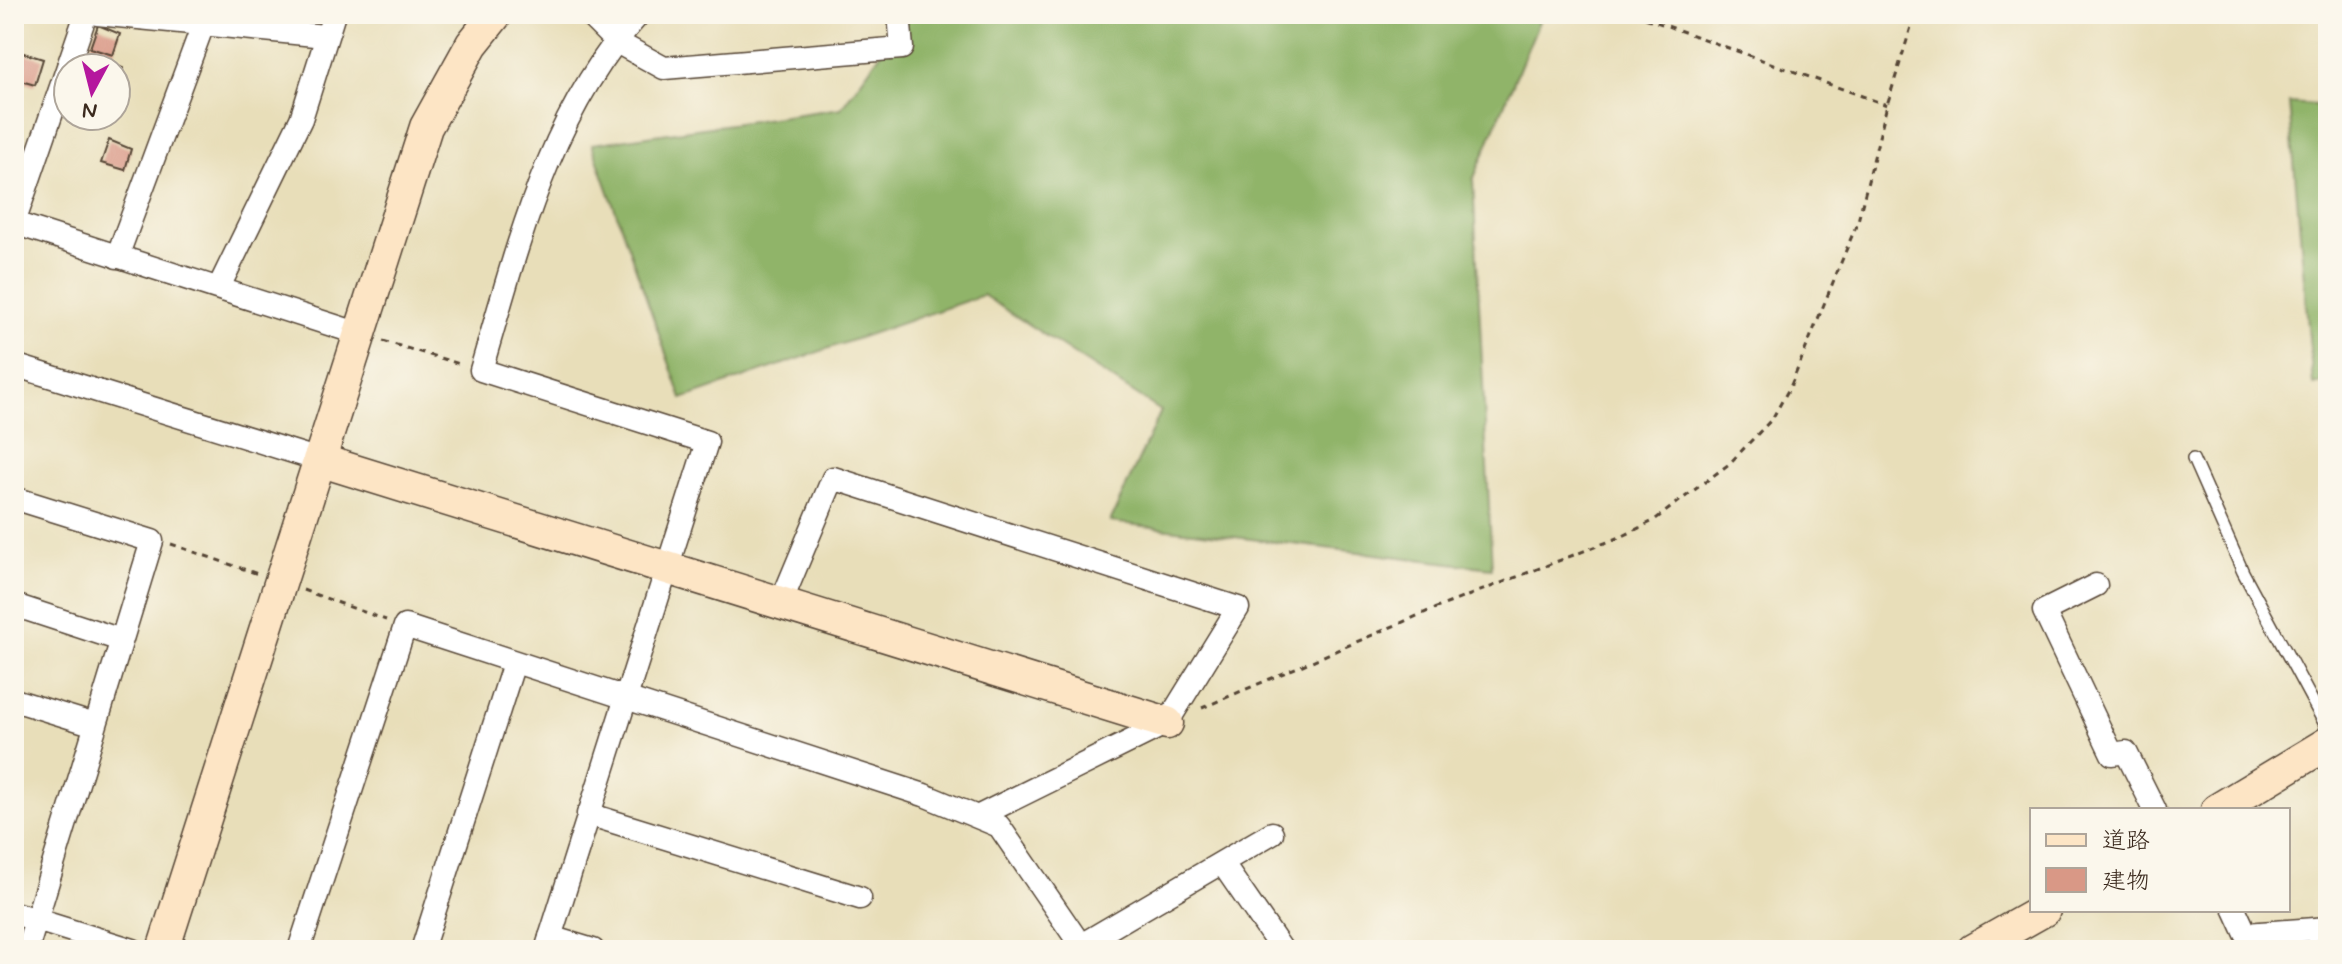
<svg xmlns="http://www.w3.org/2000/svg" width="2342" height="964" font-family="Mynerve,'Klee One',sans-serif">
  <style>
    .forest { fill: #90b469; stroke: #666f44; stroke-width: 2 }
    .building { fill: #d99886 }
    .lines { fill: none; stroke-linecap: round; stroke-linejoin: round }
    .lane-casing { stroke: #554535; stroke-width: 14 }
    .street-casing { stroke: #554535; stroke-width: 25 }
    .secondary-casing { stroke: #554535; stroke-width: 35 }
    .path { stroke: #554535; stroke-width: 3; stroke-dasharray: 6 6; stroke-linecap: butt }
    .lane { stroke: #fff; stroke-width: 11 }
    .street { stroke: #fff; stroke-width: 22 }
    .secondary { stroke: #fde5c5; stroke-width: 32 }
  </style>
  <rect width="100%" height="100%" fill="#fbf7ec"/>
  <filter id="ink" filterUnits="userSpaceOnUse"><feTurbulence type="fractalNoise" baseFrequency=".0125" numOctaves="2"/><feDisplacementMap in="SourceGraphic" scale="16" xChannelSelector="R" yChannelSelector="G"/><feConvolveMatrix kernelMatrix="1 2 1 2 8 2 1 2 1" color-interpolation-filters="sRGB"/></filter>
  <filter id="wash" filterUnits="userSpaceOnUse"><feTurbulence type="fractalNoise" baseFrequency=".006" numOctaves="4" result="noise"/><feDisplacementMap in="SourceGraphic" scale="32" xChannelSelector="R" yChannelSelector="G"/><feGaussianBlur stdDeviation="1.8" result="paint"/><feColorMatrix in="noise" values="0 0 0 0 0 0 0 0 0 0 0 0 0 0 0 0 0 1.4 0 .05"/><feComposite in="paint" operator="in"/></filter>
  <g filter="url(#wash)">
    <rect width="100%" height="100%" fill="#e8deb9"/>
    <g class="forest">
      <polygon points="909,14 1542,14 1473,180 1492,568 1110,522 1161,411 983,295 682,399 592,144 841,108"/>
      <polygon points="2289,103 2328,106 2328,382 2313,385"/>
    </g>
    <g id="blocks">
      <g class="building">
        <polygon points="98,25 120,34 113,55 90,48"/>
        <polygon points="17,51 43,59 35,85 14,79"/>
        <polygon points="101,60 123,68 117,89 116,68 99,68"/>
        <polygon points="109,140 131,149 125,170 101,163"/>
      </g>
    </g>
  </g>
  <g filter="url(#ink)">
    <use href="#blocks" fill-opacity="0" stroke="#554535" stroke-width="2"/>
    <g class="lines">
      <defs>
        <polyline id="lane" points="2193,459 2243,572 2328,730"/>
        <g id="street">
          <polyline points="97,14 325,36"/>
          <polyline points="588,14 615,41 664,68 902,48 899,14"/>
          <polyline points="14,223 360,334"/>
          <polyline points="14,223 86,14"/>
          <polyline points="117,257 207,14"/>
          <polyline points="219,287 301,119 334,14"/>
          <polyline points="14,365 319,460"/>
          <polyline points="14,498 152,541 27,950"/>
          <polyline points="2096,585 2044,611 2112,754 2126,752 2155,810"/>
          <polyline points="14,605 121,640"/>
          <polyline points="780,605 833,478 1238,608 1167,723 979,816"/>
          <polyline points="14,700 95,725"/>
          <polyline points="588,814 860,898"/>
          <polyline points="1222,863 1282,950"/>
          <polyline points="2235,910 2246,934 2328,928"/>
          <polyline points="14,913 133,950"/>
          <polyline points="550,937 593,950"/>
          <polyline points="1081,945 1272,833"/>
          <polyline points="299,950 405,626 924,795 999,826 1084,950"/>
          <polyline points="422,950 514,663"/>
          <path d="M546,950l161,-508 -226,-72c37,-125 68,-257 158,-356"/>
        </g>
        <g id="secondary">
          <polyline points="319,460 1167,723"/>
          <polyline points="2217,810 2328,743"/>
          <polyline points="163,950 426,127 472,44 496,14"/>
          <polyline points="1973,950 2044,910"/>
        </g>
      </defs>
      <use href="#lane" class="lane-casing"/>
      <use href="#street" class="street-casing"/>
      <use href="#secondary" class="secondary-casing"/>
      <g class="path">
        <polyline points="1634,14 1887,105"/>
        <polyline points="383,341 460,364"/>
        <polyline points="171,544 258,574"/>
        <polyline points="303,590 386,620"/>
        <polyline points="1202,708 1431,610 1623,536 1653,521 1729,464 1772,419 1791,385 1858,221 1887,105 1915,14"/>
      </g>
      <use href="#lane" class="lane"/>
      <use href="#street" class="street"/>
      <use href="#secondary" class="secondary"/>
    </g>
  </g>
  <rect width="2342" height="964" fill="none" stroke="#fbf7ec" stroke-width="48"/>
  <rect x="2030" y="808" width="260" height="104" fill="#fbf7ec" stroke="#aea59a" stroke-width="2"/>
  <rect x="2046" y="834" width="40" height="12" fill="#fde5c5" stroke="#aea59a" stroke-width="2"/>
  <text x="2102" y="848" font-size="24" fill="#3b2a1e">道路</text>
  <rect x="2046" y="868" width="40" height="24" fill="#d99886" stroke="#aea59a" stroke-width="2"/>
  <text x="2102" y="888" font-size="24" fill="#3b2a1e">建物</text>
  <g transform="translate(92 92) rotate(187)"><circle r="38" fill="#fbf7ec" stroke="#aea59a" stroke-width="2"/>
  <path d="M0-6L14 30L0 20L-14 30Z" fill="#b5179e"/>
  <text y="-12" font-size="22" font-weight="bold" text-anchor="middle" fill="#3b2a1e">N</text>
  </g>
</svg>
